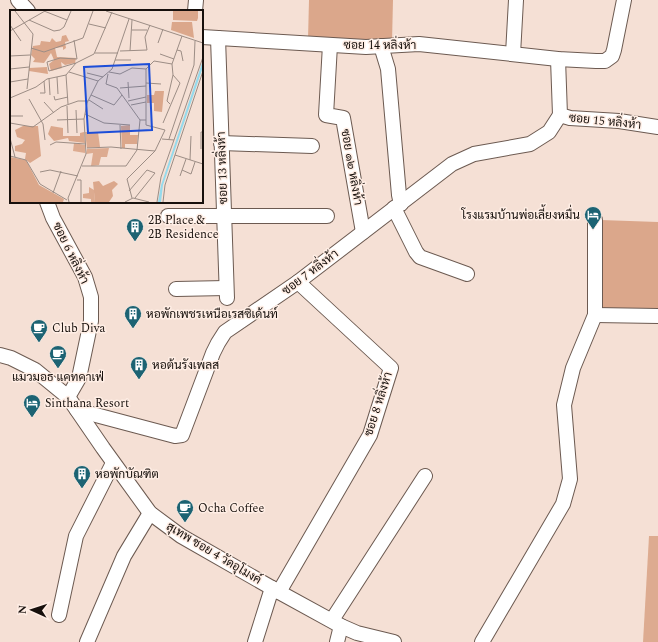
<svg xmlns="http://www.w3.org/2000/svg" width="658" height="642" font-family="Spectral,Sarabun,serif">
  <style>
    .green { fill: #ddab90 }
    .forest { fill: #dba78b }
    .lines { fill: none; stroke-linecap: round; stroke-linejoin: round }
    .minor-casing { stroke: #6c5a51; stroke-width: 16 }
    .minor { stroke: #fff; stroke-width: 14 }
    .labels { text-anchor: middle; stroke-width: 3; stroke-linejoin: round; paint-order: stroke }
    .street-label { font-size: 12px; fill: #17100c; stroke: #ffeee5 }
    .poi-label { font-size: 12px; fill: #17100c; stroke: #ffeee5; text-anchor: start }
    .inset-road { fill: none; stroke: #9c8d85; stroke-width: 1 }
    .view { fill: #1d4ed8; fill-opacity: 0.15; stroke: #1d4ed8; stroke-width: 2 }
    .inset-edge { fill: none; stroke: #17100c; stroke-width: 2 }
  </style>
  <rect width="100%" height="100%" fill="#f5e0d5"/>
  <polygon class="green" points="649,536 658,536 658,642 643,642"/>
  <g class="forest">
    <polygon points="309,0 393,0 392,42 308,39"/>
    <polygon points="601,220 658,222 658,310 600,309"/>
  </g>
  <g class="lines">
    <defs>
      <g id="minor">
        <polyline points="18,0 28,11"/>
        <polyline points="195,11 196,0"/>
        <polyline points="202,37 366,47 419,44 558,59 596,61 605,61 612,56 614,50 624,0"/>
        <polyline points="218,38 227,298"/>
        <polyline points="330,45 326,115 343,118 363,232"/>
        <polyline points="381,46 388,69 399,195 401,204"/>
        <polyline points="513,54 516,0"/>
        <polyline points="558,59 560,115 570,118 619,121 658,127"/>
        <polyline points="221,143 312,146"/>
        <polyline points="47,202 53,218 85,277 91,297 91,321 79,378 68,397"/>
        <polyline points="394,208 416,252 420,257 467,274"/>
        <polyline points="168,216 327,216"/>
        <polyline points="176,289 226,288"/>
        <polyline points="595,315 658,316"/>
        <polyline points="0,355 11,358 35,370 68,397 103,448 150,513 181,536 279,592 341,626 357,633 394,642"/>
        <polyline points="77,410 175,436 182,435 213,353 218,343 225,332 298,282 452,164 474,154 530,144 549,132 560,115"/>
        <polyline points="279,592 370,435 391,368 298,282"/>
        <polyline points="59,615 76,536 113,463"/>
        <polyline points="332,620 425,476"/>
        <polyline points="87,642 124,556 150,513"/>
        <polyline points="255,642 272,588"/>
        <polyline points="337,642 341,626"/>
        <polyline points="482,642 563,504 570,479 564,405 573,368 595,315 595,220"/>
      </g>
    </defs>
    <use href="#minor" class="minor-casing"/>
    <use href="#minor" class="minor"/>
  </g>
  <defs>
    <symbol id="hotel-pin" viewBox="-11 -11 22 30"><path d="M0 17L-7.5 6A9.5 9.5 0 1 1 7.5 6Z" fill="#1c6373" stroke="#ffeee5"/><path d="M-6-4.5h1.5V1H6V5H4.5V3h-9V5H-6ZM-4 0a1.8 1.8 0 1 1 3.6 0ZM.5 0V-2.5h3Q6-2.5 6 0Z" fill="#fff"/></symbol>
    <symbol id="building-pin" viewBox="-11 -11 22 30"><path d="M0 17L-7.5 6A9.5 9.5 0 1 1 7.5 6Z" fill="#1c6373" stroke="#ffeee5"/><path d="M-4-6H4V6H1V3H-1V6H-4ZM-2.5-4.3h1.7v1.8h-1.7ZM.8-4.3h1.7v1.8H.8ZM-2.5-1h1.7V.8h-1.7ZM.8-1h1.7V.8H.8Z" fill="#fff"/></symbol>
    <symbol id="cafe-pin" viewBox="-11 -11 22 30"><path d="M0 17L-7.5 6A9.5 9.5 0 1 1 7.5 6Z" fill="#1c6373" stroke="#ffeee5"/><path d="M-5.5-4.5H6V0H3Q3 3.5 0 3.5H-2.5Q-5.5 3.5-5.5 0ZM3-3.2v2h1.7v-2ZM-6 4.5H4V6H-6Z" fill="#fff"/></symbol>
  </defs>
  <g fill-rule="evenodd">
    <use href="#hotel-pin" x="583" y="205" width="20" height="27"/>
    <use href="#building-pin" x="125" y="217" width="20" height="27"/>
    <use href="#building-pin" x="123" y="304" width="20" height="27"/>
    <use href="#cafe-pin" x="29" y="318" width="20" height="27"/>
    <use href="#cafe-pin" x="48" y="344" width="20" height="27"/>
    <use href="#building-pin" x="129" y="355" width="20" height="27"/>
    <use href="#hotel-pin" x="22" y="393" width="20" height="27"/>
    <use href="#building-pin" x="72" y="464" width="20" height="27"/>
    <use href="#cafe-pin" x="175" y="498" width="20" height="27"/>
  </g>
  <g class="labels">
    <g class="street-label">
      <text x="380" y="49">ซอย 14 หลิ่งห้า</text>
      <text transform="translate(605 121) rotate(6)" y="4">ซอย 15 หลิ่งห้า</text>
      <text transform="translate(352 167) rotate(80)" y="4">ซอย ๑๒ หลิ่งห้า</text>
      <text transform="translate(222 168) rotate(-92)" y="4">ซอย 13 หลิ่งห้า</text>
      <text transform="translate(71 253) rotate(64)" y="4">ซอย 6 หลิ่งห้า</text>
      <text transform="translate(310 272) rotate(-37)" y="4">ซอย 7 หลิ่งห้า</text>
      <text transform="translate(378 404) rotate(-72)" y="4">ซอย 8 หลิ่งห้า</text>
      <text transform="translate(214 553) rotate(31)" y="4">สุเทพ ซอย 4 วัดอุโมงค์</text>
    </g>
    <g class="poi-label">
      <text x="580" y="219" text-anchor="end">โรงแรมบ้านพ่อเลี้ยงหมื่น</text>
      <text x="148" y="224">2B Place &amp;<tspan x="148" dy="14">2B Residence</tspan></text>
      <text x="146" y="318">หอพักเพชรเหนือเรสซิเด้นท์</text>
      <text x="52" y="332">Club Diva</text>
      <text x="152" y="369">หอต้นรังเพลส</text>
      <text x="58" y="381" text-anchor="middle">แมวมอธ แคทคาเฟ่</text>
      <text x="45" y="407">Sinthana Resort</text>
      <text x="95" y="478">หอพักบัณฑิต</text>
      <text x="198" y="512">Ocha Coffee</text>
    </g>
  </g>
  <g transform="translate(10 10)">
    <rect width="193" height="193" fill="#f5e0d5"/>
    <path d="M75,122h13l2,15 -13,1zM64,133l11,2v8l-12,-2zM99,138l-2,9h-6l-2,8 -8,1 2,-13 -7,1 1,-5zM79,177l5,3 1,12h-4v-3l-8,-1v-4l6,-1z" fill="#ddab90"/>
    <path d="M163,1h25v7l-1,3 -24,-1zM162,12h20l2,16 -23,-8zM56,25l3,6 -4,1 1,6 -3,2v-3l-8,1 2,9 19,1 -1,5 -10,2 -4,-3 1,6 -11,3 -2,-7 5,-4 -3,-7 -7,10 -11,-1 2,-3 -4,-4 2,-9 7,-1 1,-4 9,1 2,-4 4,4 5,-1 1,-5zM37,57l1,7 -19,-3v-3zM145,81h9l-2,21 -8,-1v-8h-7v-8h7zM120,115v10h8l-1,9h-12v4h-3l-1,-22zM13,116h15l3,30 -11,7 -5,-4 1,-6 -11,-2v-5l7,-2 3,-4 -8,-3 -2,-7zM41,116l12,2v8h17v-3l4,-1 1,11 -16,-2 -1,-3 -14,3 -6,-7zM0,147l16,3 13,25 25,14 -1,3h-53zM89,171l4,5 11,-5 4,3 -6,6 1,6 -4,6h-14l-2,-20z" fill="#dba78b"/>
    <path d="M193,50v7l-40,118 -2,17h-3l3,-17z" fill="#95daec"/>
    <path class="inset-road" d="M5,1l18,23 -6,55M34,1l23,9M96,1l97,32M19,10l25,11 6,-1 4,-3 7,-16M79,14l17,4M0,15l11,16M122,20h15M0,21l35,-20M64,30l3,19M148,33l5,-14M21,38l13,4 39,-14 10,-27M167,40l4,1 2,10M110,41l27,-1 -2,-13 5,-12M120,41l2,-31M85,43h23M150,44l14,5M0,46l20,-1M105,50h16M66,53l-27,8 -2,-9 13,-4 17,1M0,59l19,-2M136,59l8,-8 18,3 10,-28M59,62l29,9M99,62l11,2 12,-6 14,1M77,63l16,4M98,64l-2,10 11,4 23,32M56,65l2,29M47,67l1,17M39,68l1,17M0,72l18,-3M118,72l1,16M136,73l15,1M110,78l26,-2M30,83h5l-1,-12M81,85l23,10 8,-10M44,86l1,4 13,-3M0,88l26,-11 11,-8 19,-4 10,-12 18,-9 18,-42M19,89l14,25 2,16M79,90l14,9M118,91l18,-4M34,92l10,11M160,94l-3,-3 6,-26 -1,-11M121,95l15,-3M57,96l1,27M66,100l1,23M75,104l19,9 26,2M0,106h13M47,110l27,-1M0,113l23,4 28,-20 17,-6h10M153,113l17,-40 -7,-8M110,115l1,24M0,128l5,19M152,129l12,1M159,129l25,-74 1,-24M40,135l6,-3 30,2M77,138l24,-1 44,4M191,139v-17h2M165,145l28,9M0,146l16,4 14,24 27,16M180,150l1,-24M72,156h44l11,-16 3,-30h6M172,160l9,4 4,-12M30,162l10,-2 28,6M170,166l6,-17M67,170h4v22M119,181l18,-21 8,3 -20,25M43,183l8,-22M122,188l-5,-19 28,-28 10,-21 -19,-5v-56M59,192l-1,-4 18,-44 -2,-35 3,-16 11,-22 14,-12 17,-50M115,192l8,-4 16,4M147,192l4,-25 42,-120M153,192l2,-17 38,-114"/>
    <path class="view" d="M139,54l3,66 -64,3 -4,-66z"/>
    <rect width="193" height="193" class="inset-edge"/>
  </g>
  <g transform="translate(32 610) rotate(273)" stroke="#ffeee5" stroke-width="3" paint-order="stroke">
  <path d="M0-3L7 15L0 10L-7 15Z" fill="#17100c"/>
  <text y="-6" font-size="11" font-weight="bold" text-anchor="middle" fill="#17100c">N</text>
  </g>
</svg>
